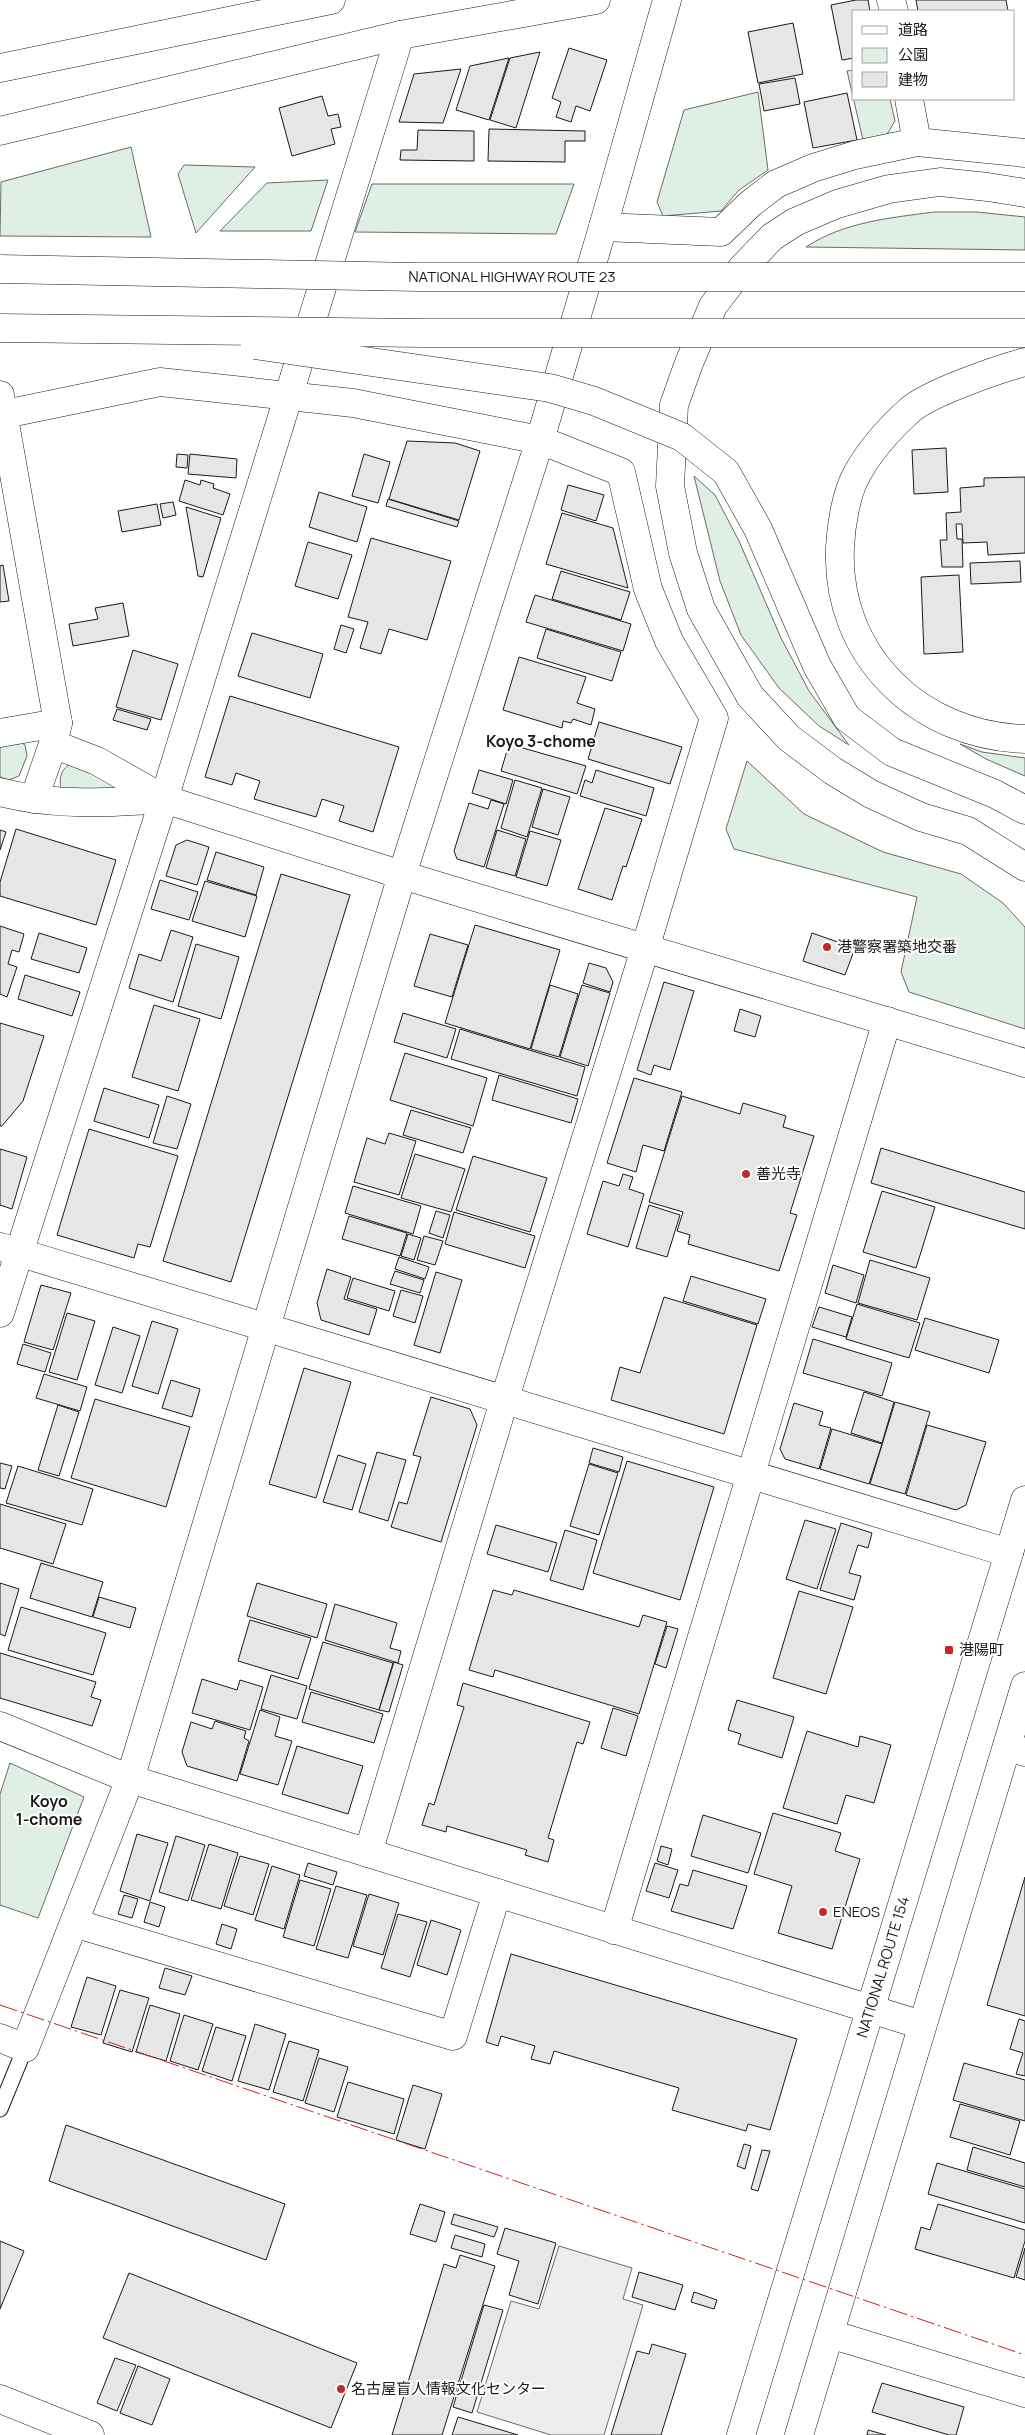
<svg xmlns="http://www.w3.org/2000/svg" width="1025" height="2435" font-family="Manrope,'Noto Sans JP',sans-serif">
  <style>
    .green { fill: #e0efe3; stroke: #6a6a6a }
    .parking { fill: #ededed; stroke: #6a6a6a }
    .building { fill: #e6e6e6; stroke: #1a1a1a }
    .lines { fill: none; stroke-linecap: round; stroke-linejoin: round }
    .lane-casing { stroke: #1a1a1a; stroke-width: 17 }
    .street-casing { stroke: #1a1a1a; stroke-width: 29 }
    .secondary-casing { stroke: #1a1a1a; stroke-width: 29 }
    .highway-casing { stroke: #1a1a1a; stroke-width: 29 }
    .lane { stroke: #fff; stroke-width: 15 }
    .street { stroke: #fff; stroke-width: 28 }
    .secondary { stroke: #fff; stroke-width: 28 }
    .highway { stroke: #fff; stroke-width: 28 }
    .highway-bridge-casing { stroke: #1a1a1a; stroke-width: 29; stroke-linecap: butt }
    .highway-bridge { stroke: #fff; stroke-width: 28 }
    .power { stroke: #c62828; stroke-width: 1; stroke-dasharray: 18 4 2.5 4; stroke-linecap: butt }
    .poi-dot { fill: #c62828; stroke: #fff; stroke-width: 2 }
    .labels { text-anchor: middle; stroke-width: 4; stroke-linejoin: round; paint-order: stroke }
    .street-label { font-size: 15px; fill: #1a1a1a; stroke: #fff }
    .poi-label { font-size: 15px; fill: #1a1a1a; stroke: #fff; text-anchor: start }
    .neighbourhood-label { font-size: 16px; font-weight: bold; fill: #1a1a1a; stroke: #fff }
  </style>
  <rect width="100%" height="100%" fill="#fff"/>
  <g class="green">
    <polygon points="854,70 854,99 890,99 895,121 886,136 863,140 847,71"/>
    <polygon points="758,92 768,170 739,190 721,211 663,216 657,202 684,110"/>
    <polygon points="131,147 151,237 0,236 1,182"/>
    <polygon points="184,165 255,167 196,233 178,174"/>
    <polygon points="328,180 311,231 220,231 267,183"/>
    <polygon points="372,184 574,184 556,234 355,232"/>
    <path d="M934,212h43l48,5v33l-219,-3c38,-25 83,-29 128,-35z"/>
    <polygon points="694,476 715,495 739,541 781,638 809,691 849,745 819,726 779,688 741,635 720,581"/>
    <polygon points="18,740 25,745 27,756 19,776 9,780 0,777 0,743"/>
    <polygon points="960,744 982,752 1025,758 1025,776 986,759"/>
    <polygon points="747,761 804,814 883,852 961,874 1003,903 1025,927 1025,1029 909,992 901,972 917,897 734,849 726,829"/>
    <path d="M73,762l65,34 -77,-4c-2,-15 -1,-22 12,-30z"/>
    <polygon points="10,1763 84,1797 38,1918 0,1905 0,1794"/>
  </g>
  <polygon class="parking" points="559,2246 632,2268 623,2299 643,2305 604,2435 551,2435 477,2412 511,2301 539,2309"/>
  <g class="building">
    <polygon points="856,0 868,0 870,11 854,11 854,58 842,60 831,5"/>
    <polygon points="916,0 1006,0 1008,11 918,11"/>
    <polygon points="793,23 803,74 758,83 748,32"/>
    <polygon points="569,48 607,60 590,111 576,106 571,122 556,117 561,102 552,98"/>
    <polygon points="540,52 516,128 490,120 510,58"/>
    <polygon points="509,58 489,120 456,110 470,66"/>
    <polygon points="461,69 443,123 399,122 414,74"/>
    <polygon points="795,78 800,104 764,111 759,84"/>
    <polygon points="847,93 857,140 813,148 804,102"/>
    <polygon points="322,96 328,116 338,114 341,127 331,129 335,144 292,156 279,108"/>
    <polygon points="489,129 585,131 585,141 565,141 565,162 488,161"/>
    <polygon points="418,130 474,131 474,161 400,160 401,150 417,150"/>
    <polygon points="407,441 455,443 480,451 459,520 389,499"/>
    <polygon points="946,448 948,492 914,494 912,450"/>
    <polygon points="177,454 188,455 187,468 176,467"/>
    <polygon points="190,454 237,459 236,478 188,474"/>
    <polygon points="364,454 390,462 378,503 352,496"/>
    <polygon points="1025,477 1025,553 988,555 987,542 963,543 962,524 956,524 957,539 962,539 963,567 942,567 940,540 947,540 946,513 961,512 960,488 984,486 984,478"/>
    <polygon points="185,480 200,485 201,480 214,484 213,488 230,494 223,515 179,501"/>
    <polygon points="568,485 604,495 596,521 561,510"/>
    <polygon points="319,492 367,507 357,542 309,527"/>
    <polygon points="388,499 459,521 457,527 386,506"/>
    <polygon points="173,502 176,515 163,518 160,504"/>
    <polygon points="157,504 161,525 122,532 118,511"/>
    <polygon points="186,507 221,518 203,577 198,576"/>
    <polygon points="562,513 613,528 628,588 546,564"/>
    <polygon points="371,538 451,561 427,640 389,629 381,654 360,648 368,622 348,617"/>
    <polygon points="308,542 352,555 338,599 295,586"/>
    <polygon points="1020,561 1021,582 971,584 970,563"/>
    <polygon points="3,565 9,601 0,602 0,566"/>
    <polygon points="561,571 630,592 621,620 552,599"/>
    <polygon points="959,575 963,652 924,654 921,577"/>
    <polygon points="535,595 631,624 623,651 526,622"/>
    <polygon points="123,603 129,636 73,646 69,624 98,619 95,608"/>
    <polygon points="341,625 354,629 346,653 334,649"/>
    <polygon points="546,629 621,652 612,681 537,658"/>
    <polygon points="252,633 323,654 310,698 238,676"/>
    <polygon points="133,650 178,664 161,720 116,707"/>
    <polygon points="519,657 586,677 577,703 595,709 591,725 573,719 571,723 563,721 562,728 503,710"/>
    <polygon points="230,696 399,747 373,832 339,821 344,806 322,799 316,817 254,799 260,781 236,773 232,785 205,777"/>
    <polygon points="117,709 151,719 147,730 113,720"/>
    <polygon points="599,722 682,747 670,784 588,759"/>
    <polygon points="509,744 586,766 577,794 501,771"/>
    <polygon points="479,770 513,780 506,804 472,793"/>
    <polygon points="596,770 654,788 646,816 580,796 585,780 592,783"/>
    <polygon points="515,780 542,788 527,837 501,828"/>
    <polygon points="543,789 570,797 558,835 532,827"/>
    <polygon points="491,800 504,804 484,867 457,859 454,851 469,803 488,809"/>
    <polygon points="605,808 642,819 626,867 623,866 612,900 578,889"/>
    <polygon points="16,829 116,860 96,925 0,896 0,882"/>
    <polygon points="0,830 6,832 0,850"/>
    <polygon points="497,830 526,839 515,876 486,868"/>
    <polygon points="530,831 561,840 547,886 516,877"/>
    <polygon points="187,840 209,847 197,885 166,876 176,845"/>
    <polygon points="216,852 264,867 256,895 207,880"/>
    <polygon points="281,874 350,895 231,1282 163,1261"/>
    <polygon points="160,880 198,892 189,920 151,909"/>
    <polygon points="205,881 257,896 245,937 192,921"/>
    <polygon points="475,925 560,950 530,1049 445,1023"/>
    <polygon points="0,926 24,934 19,952 12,950 8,964 17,967 7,997 0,994"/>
    <polygon points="171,930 193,937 173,1002 129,988 139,954 161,961"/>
    <polygon points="39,933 87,948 79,973 31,959"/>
    <polygon points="812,933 855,948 845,975 803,961"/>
    <polygon points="430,934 468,945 452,997 414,986"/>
    <polygon points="196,944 239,957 221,1019 178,1006"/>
    <polygon points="589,963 606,968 613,982 610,992 583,983"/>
    <polygon points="25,975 80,992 72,1016 18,999"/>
    <polygon points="664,982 694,991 670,1070 654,1065 651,1075 637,1070"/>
    <polygon points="550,985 578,994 559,1057 531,1049"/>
    <polygon points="582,985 610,993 588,1066 560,1057"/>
    <polygon points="154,1005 200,1019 178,1091 132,1077"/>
    <polygon points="740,1009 761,1016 755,1037 734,1031"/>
    <polygon points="403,1013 456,1029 447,1058 394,1042"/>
    <polygon points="0,1023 44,1036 23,1101 2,1126 0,1126"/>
    <polygon points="460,1029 585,1067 577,1096 451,1059"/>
    <polygon points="405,1053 487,1078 473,1126 390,1100"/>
    <polygon points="499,1075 578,1099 571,1123 492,1100"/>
    <polygon points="634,1078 682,1092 664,1151 643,1145 636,1172 607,1163"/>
    <polygon points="104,1088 159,1105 149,1138 94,1121"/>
    <polygon points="167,1096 191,1104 177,1149 153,1143"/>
    <polygon points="682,1096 740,1114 743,1103 786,1116 783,1127 814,1136 790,1213 797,1215 779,1271 688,1244 690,1235 677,1231 683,1212 649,1202"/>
    <polygon points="411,1110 471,1128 463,1153 403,1135"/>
    <polygon points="89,1129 178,1156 150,1247 138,1244 134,1258 57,1235"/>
    <polygon points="389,1133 416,1141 399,1195 354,1182 367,1138 385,1144"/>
    <polygon points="881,1148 1025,1192 1025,1229 871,1183"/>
    <polygon points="0,1149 27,1157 12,1209 0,1205"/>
    <polygon points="415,1154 465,1169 451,1212 401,1198"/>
    <polygon points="473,1156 547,1178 530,1232 456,1210"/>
    <polygon points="623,1174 633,1177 629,1189 644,1194 628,1247 587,1234 603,1181 619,1186"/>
    <polygon points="353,1186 421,1206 413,1234 345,1213"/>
    <polygon points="882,1191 935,1207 916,1268 863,1252"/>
    <polygon points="649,1205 680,1215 667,1257 636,1248"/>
    <polygon points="436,1211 450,1215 443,1238 429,1233"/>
    <polygon points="454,1212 535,1236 525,1268 445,1244"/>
    <polygon points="349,1216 407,1233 400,1256 342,1239"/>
    <polygon points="408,1234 421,1238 414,1260 401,1256"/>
    <polygon points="424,1236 443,1241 435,1265 417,1260"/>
    <polygon points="399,1257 429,1267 425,1279 395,1269"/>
    <polygon points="870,1260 930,1278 917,1320 858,1303"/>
    <polygon points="833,1265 864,1275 856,1303 825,1293"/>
    <polygon points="327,1269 351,1277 344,1299 377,1309 369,1335 321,1320 317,1303"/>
    <polygon points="395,1271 424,1280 420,1293 390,1284"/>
    <polygon points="436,1272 462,1280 440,1353 414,1345"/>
    <polygon points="691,1276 766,1299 758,1324 683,1301"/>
    <polygon points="353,1278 395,1291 389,1311 347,1298"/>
    <polygon points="41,1285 71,1293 53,1350 24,1342"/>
    <polygon points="401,1290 423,1296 415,1323 393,1316"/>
    <polygon points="664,1297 757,1325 724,1434 611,1400 620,1367 640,1373"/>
    <polygon points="857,1304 920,1323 909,1358 846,1339"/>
    <polygon points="819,1307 852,1317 846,1337 812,1327"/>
    <polygon points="67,1313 95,1321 77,1380 49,1372"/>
    <polygon points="925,1318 999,1340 989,1373 915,1350"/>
    <polygon points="152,1321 178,1329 158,1394 132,1386"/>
    <polygon points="113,1327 140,1336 122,1393 95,1385"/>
    <polygon points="813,1339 892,1363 882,1396 803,1373"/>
    <polygon points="23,1344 51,1353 45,1372 17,1364"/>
    <polygon points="304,1368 351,1382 316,1498 269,1484"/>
    <polygon points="44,1374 87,1387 80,1411 36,1398"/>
    <polygon points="171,1380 200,1389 192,1417 162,1408"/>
    <polygon points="864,1392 894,1402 882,1443 851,1433"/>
    <polygon points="431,1397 470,1409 477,1425 441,1542 391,1527 399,1502 407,1504 421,1457 413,1455"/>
    <polygon points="95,1399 190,1427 166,1507 71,1478"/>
    <polygon points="895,1402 930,1412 905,1494 870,1484"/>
    <polygon points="794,1403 823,1412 819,1425 831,1428 819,1469 785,1459 780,1449"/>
    <polygon points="58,1405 79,1412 59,1476 38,1470"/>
    <polygon points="927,1425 986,1442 966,1505 956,1510 906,1495"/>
    <polygon points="832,1429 882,1444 869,1484 820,1469"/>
    <polygon points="593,1448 623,1457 619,1472 589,1463"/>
    <polygon points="377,1452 406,1460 388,1521 359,1512"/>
    <polygon points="338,1455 366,1464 352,1510 323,1502"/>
    <polygon points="627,1461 714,1487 680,1600 593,1573"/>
    <polygon points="0,1463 12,1466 5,1489 0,1488"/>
    <polygon points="589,1464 618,1473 599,1535 570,1526"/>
    <polygon points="18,1466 93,1489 82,1525 6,1503"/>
    <polygon points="0,1504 66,1524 53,1564 0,1548"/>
    <polygon points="805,1520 836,1529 817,1589 786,1579"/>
    <polygon points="841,1523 872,1533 868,1548 858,1545 849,1573 861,1576 854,1600 820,1590"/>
    <polygon points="496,1525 557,1543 548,1572 487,1554"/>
    <polygon points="565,1530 597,1540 583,1590 550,1580"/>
    <polygon points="41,1563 103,1582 92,1617 30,1598"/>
    <polygon points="0,1583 19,1589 5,1636 0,1634"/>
    <polygon points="257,1583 327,1604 317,1638 247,1616"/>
    <polygon points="493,1590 512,1595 514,1590 639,1627 643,1615 667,1622 639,1714 495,1670 493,1677 469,1670"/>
    <polygon points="799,1591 853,1607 826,1694 773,1678"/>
    <polygon points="99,1597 136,1608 130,1628 93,1617"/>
    <polygon points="335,1604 397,1623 390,1648 401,1651 398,1663 325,1640"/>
    <polygon points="21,1607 106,1633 93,1675 8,1650"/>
    <polygon points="250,1620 311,1638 298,1679 238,1661"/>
    <polygon points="667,1626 678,1629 666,1668 655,1664"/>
    <polygon points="323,1642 393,1663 379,1710 309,1689"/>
    <polygon points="0,1653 96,1682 91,1697 101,1700 92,1726 0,1698"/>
    <polygon points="394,1662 403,1665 389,1712 379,1710"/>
    <polygon points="271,1675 307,1686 297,1719 261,1709"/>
    <polygon points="202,1679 237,1690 240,1680 263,1687 250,1730 192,1713"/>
    <polygon points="463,1683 590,1722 583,1744 577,1742 548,1838 554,1840 548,1862 525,1855 527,1850 447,1826 446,1832 422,1825 429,1803 434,1805 464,1707 457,1705"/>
    <polygon points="311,1692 383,1714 374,1743 302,1722"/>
    <polygon points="737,1700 794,1717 782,1758 738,1744 741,1734 728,1730"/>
    <polygon points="613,1708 638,1716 626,1756 601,1748"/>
    <polygon points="260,1710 280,1717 275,1736 292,1741 278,1785 240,1774"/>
    <polygon points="215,1721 246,1731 244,1738 249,1741 237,1781 187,1766 182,1752 191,1722 212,1729"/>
    <polygon points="807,1731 858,1747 860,1736 891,1745 874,1803 846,1795 837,1824 783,1808"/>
    <polygon points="297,1746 363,1766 348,1814 282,1794"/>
    <polygon points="773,1813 841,1833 835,1851 860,1859 832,1949 778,1933 792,1886 754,1874"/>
    <polygon points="703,1815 761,1833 748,1873 691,1856"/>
    <polygon points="137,1834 168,1843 150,1901 120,1891"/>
    <polygon points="176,1836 205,1845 188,1901 159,1892"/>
    <polygon points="209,1844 238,1853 221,1909 191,1900"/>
    <polygon points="661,1846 672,1849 668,1865 657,1861"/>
    <polygon points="240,1856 269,1864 253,1915 224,1906"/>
    <polygon points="308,1863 337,1872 333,1885 304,1876"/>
    <polygon points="655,1863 678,1870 669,1898 646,1891"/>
    <polygon points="272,1866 300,1875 284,1929 255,1920"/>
    <polygon points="693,1870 747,1886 733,1929 671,1911 680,1884 688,1886"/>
    <polygon points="1025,1877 1025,2016 987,2005"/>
    <polygon points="300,1880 331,1889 314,1946 283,1937"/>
    <polygon points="336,1886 367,1895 348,1958 316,1949"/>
    <polygon points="369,1894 399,1903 383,1955 353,1946"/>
    <polygon points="124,1895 138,1899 132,1918 118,1914"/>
    <polygon points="150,1902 165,1907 159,1927 144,1922"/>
    <polygon points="398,1914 427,1922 410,1977 381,1968"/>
    <polygon points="431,1920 461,1930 447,1975 417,1965"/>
    <polygon points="222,1924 237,1929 231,1949 216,1944"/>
    <polygon points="511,1954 797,2039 770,2130 748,2124 746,2131 672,2110 679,2088 554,2051 550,2064 531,2059 535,2046 501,2036 498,2046 486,2042"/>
    <polygon points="165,1968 192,1976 185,1995 159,1988"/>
    <polygon points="87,1977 116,1986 101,2035 71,2027"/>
    <polygon points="120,1990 149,1998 132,2052 103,2043"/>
    <polygon points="150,2005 180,2014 166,2061 136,2052"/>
    <polygon points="184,2015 213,2024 198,2070 170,2061"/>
    <polygon points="1019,2019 1025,2021 1025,2076 1016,2074 1023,2053 1010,2049"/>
    <polygon points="255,2024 286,2034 269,2090 238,2081"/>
    <polygon points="216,2027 246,2036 232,2081 202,2071"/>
    <polygon points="289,2041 319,2050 303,2101 273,2092"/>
    <polygon points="319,2058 348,2067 334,2112 305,2103"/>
    <polygon points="964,2063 1025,2080 1025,2121 953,2100"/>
    <polygon points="348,2082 404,2099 394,2134 337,2117"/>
    <polygon points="413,2085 442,2094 425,2149 396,2140"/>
    <polygon points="960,2104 1020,2121 1010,2155 950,2137"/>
    <polygon points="66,2125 285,2204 266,2260 49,2181"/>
    <polygon points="744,2144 751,2146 745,2169 737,2166"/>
    <polygon points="973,2147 1025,2163 1025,2187 967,2170"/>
    <polygon points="762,2150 770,2151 758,2191 751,2189"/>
    <polygon points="937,2163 1025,2189 1025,2223 928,2194"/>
    <polygon points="420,2204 445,2212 436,2242 410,2234"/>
    <polygon points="938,2204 1025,2230 1025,2241 1014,2278 915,2249 921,2227 930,2230"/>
    <polygon points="454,2214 498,2227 494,2237 451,2224"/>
    <polygon points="505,2228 556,2243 538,2304 509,2295 519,2261 497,2254"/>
    <polygon points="455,2235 485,2244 482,2257 451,2248"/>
    <polygon points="0,2241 24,2251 0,2309"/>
    <polygon points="1025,2248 1025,2280 1016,2277"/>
    <polygon points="460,2255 495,2266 442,2435 392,2435 444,2264 456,2268"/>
    <polygon points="639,2272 683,2285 675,2310 632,2297"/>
    <polygon points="129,2273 357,2363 331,2428 103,2338"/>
    <polygon points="694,2292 717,2300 714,2309 691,2302"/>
    <polygon points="484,2305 503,2310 472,2413 453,2407"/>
    <polygon points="652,2344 686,2354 661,2435 611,2435 637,2351 649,2354"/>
    <polygon points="115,2358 136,2365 117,2411 97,2403"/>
    <polygon points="138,2366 170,2379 152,2425 120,2413"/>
    <polygon points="882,2383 964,2407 956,2435 949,2435 872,2412"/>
    <polygon points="458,2417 518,2435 452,2435"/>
    <polygon points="868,2430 886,2435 867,2435"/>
  </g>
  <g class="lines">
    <defs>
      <polyline id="lane" points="0,2109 25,2048"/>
      <g id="street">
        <polyline points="891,0 894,11"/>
        <polyline points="909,99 917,142"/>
        <polyline points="603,227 721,232 750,204 776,184 813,168 855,155 917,142 1025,153"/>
        <polyline points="0,395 58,723 53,744 97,761 164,799 402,875 1025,1063"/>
        <polyline points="0,415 160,382 353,403 540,440 621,472 648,589 669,641 714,718 645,949 504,1401 368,1853"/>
        <polyline points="0,733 58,723"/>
        <path d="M0,792c54,14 108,11 164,7"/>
        <polyline points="34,799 53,744"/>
        <polyline points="1,1247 1009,1553"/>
        <polyline points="0,1313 164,799 400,35"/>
        <polyline points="0,1726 130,1779 922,2025"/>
        <polyline points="1007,1747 1025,1752"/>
        <polyline points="74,1923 453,2036 497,1893"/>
        <polyline points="614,1930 887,1021"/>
        <polyline points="0,2038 25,2048 130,1779"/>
        <polyline points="830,2334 1025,2393"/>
        <polyline points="0,2399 90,2435"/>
      </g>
      <g id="secondary">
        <polyline points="0,68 331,0"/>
        <polyline points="0,131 400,35 596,0"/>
        <polyline points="130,1779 402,875 540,440 603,227 667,0"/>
      </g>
      <g id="highway">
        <polyline points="1025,193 988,187 940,182 889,189 837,204 795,222 772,237 742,268 713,306 689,363 674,405 670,486 683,553 701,609 750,696 789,738 833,771 871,794 921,817 968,831 1025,867"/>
        <path d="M1025,362c-26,7 -96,31 -115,48 -20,18 -40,40 -53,64 -11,19 -16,52 -17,73 -5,108 79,189 185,192"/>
        <polyline points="892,752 995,794 1025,810"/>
        <path id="s1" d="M741,2435l284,-935"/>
        <polyline points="799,2435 1025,1686"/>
      </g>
    </defs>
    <use href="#lane" class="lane-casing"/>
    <use href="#street" class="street-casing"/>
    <use href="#secondary" class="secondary-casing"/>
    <use href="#highway" class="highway-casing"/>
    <use href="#lane" class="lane"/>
    <use href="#street" class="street"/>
    <use href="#secondary" class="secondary"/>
    <use href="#highway" class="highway"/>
    <defs>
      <g id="highway-bridge">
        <path id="s2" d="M0,269l417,8h608"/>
        <polyline points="0,328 420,333 1025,333"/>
        <polyline points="255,345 550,388 594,401 682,437 726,472 758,529 817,666 847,718 892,752"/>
      </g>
    </defs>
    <use href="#highway-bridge" class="highway-bridge-casing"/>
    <use href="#highway-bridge" class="highway-bridge"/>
    <polyline class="power" points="0,2005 1025,2355"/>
  </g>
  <g class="poi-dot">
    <circle cx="827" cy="947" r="5"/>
    <circle cx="746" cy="1174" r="5"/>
    <rect x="944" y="1645" width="10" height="10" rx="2.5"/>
    <circle cx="823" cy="1912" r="5"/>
    <circle cx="341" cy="2389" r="5"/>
  </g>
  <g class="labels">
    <g class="street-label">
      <text dy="5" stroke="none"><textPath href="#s2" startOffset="512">NATIONAL HIGHWAY ROUTE 23</textPath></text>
      <text dy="5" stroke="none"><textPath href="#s1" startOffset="489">NATIONAL ROUTE 154</textPath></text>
    </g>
    <g class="poi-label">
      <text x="837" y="952">港警察署築地交番</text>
      <text x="756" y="1179">善光寺</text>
      <text x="959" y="1655">港陽町</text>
      <text x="833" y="1917">ENEOS</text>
      <text x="351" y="2394">名古屋盲人情報文化センター</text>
    </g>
    <g class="neighbourhood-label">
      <text x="541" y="747">Koyo 3-chome</text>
      <text x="49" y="1807">Koyo<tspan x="49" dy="18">1-chome</tspan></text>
    </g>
  </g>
  <rect x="852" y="10" width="162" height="90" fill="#ffffff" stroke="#a3a3a3"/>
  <rect x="862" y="26" width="25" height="8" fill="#ffffff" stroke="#a3a3a3"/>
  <text x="898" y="35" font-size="15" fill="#1a1a1a">道路</text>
  <rect x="862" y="48" width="25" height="15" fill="#e0efe3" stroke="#a3a3a3"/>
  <text x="898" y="60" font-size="15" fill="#1a1a1a">公園</text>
  <rect x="862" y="72" width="25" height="15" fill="#e6e6e6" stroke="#a3a3a3"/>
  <text x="898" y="85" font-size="15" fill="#1a1a1a">建物</text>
</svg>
